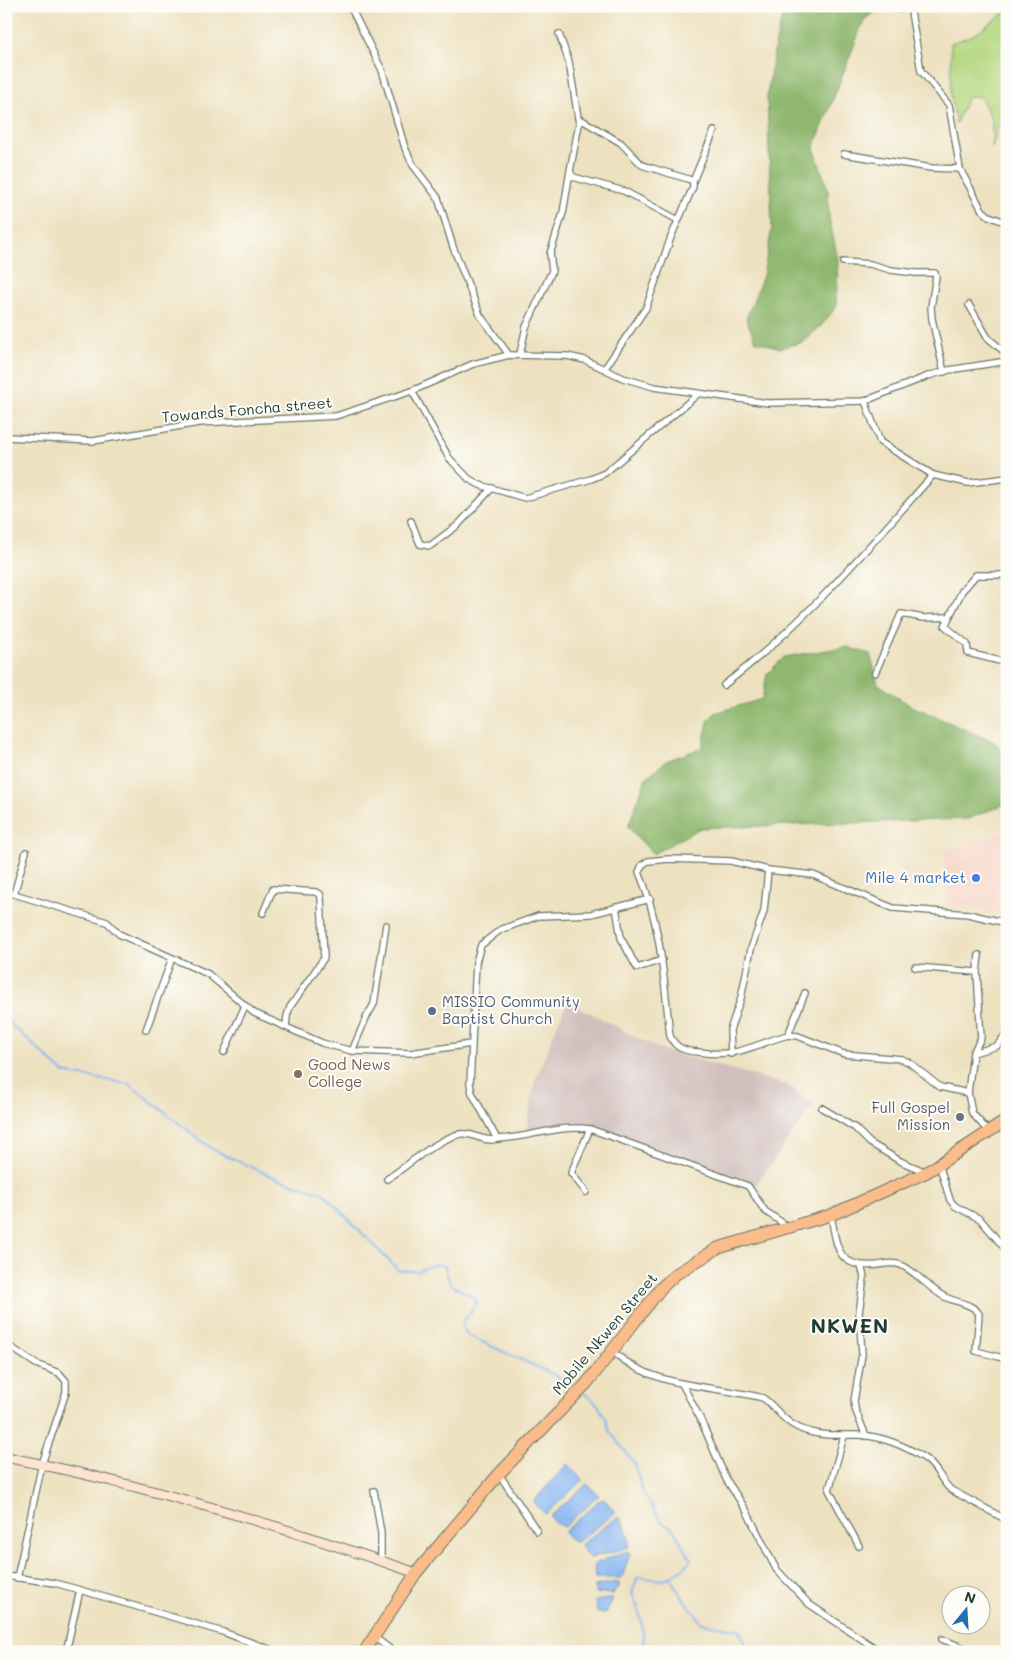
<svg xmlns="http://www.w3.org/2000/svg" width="1013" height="1658" font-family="Mali,sans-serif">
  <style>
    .built { fill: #f5d2c2 }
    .industrial { fill: #d1bfbd }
    .green { fill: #b4d780; stroke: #6a8a5a }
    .forest { fill: #8fb86e; stroke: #577a51 }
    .water { fill: #87b6f2; stroke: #537a93 }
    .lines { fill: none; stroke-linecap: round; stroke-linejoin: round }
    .stream { stroke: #87b6f2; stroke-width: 2 }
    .street-casing { stroke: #677665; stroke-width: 8 }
    .secondary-casing { stroke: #677665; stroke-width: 11 }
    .highway-casing { stroke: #677665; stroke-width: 13 }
    .street { stroke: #fff; stroke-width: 5.5 }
    .secondary { stroke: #fde4d1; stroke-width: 9 }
    .highway { stroke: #fabc8b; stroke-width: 11 }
    .shop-dot { fill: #3f7fe0; stroke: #fdfcf7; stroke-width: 2 }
    .service-dot { fill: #5c6f8a; stroke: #fdfcf7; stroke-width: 2 }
    .education-dot { fill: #8d6e63; stroke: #fdfcf7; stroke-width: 2 }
    .worship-dot { fill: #6b7280; stroke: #fdfcf7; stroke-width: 2 }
    .labels { text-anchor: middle; stroke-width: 4; stroke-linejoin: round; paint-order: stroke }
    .street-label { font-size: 15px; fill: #1f3d34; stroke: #fdfcf7 }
    .shop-label { font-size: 15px; fill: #366cbe; stroke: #fdfcf7; text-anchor: end }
    .service-label { font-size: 15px; fill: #4e5e75; stroke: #fdfcf7; text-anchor: start }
    .education-label { font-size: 15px; fill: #785e54; stroke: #fdfcf7; text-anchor: start }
    .worship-label { font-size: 15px; fill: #5b616d; stroke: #fdfcf7; text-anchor: end }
    .district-label { font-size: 20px; font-weight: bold; letter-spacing: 1px; fill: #1f3d34; stroke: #fdfcf7 }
  </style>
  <rect width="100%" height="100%" fill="#fdfcf7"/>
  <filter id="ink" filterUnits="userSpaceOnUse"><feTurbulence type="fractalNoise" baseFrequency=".02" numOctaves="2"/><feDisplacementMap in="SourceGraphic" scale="10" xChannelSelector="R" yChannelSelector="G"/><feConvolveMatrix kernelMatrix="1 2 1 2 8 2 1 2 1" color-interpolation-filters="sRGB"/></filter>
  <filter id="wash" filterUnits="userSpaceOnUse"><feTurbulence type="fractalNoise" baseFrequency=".0096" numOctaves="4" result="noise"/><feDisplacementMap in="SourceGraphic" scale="20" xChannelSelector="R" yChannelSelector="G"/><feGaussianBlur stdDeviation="1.12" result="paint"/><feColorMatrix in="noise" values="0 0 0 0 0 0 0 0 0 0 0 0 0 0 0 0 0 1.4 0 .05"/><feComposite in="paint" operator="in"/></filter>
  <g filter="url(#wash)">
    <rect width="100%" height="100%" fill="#ede1c0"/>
    <polygon class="built" points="1001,833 1007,833 1007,916 981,909 946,906 944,851"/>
    <polygon class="industrial" points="567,1001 659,1049 787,1085 813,1105 754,1187 740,1177 585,1123 568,1122 526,1132 535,1081"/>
    <polygon class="green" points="1007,11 1007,97 992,147 992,120 980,96 967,98 956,124 951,95 951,43 973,35"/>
    <g class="forest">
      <polygon points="785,6 907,6 904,13 880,8 864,20 814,148 828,190 829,217 838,260 836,307 821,326 803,342 780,348 756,341 746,319 763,276 772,228 767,96 775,46"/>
      <polygon points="847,647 870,654 878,684 911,706 994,742 1007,757 1007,803 968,819 700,828 653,854 628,827 646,778 666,761 702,748 709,719 715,713 762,699 767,674 784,657"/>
    </g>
    <g class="water">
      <polygon points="567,1464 583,1480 546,1514 536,1506 534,1501"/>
      <path d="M587,1484l12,11 -35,32c-6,-2 -11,-5 -13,-11z"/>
      <polygon points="604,1499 615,1512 614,1514 578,1541 574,1542 565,1534 565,1531 600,1500"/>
      <path d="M616,1518h4c5,8 10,19 9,29l-39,11 -11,-12z"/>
      <polygon points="627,1551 630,1553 622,1578 595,1578 594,1564"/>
      <polygon points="616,1582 620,1584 613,1594 595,1593 595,1586"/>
      <polygon points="613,1598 607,1612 603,1614 597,1612 595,1601"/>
    </g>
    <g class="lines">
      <g class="stream">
        <path d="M6,1020l58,53 65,11 83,65 61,28 50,16 75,77 19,1 18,-7 10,2c1,5 2,12 5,16 6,10 19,8 27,19l-5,9 -9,11v8l6,7 101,46 6,5"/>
        <path d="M584,1393l14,12 8,14 4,13 25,32 7,27 20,31 11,7 18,30 -6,8 -14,10c2,11 23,35 31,46l37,7 10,22"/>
        <path d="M643,1652c1,-23 -2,-38 -11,-59l6,-16 23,3 9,-3"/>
      </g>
    </g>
  </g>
  <g filter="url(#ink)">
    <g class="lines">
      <defs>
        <g id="street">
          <polyline points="350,6 382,70 405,148 413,165 438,198 453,247 480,315 509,355"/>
          <polyline points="910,6 921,71 949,105 960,169 982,210 989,216 1007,223"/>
          <polyline points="559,34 569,62 579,124"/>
          <polyline points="844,154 931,168 960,169"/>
          <polyline points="693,181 714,131"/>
          <polyline points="843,262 870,264 891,270 916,273 935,273 936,276 931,307 932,319 944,372"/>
          <polyline points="969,305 988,338 1007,354"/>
          <polyline points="520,354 526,327 552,271 550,254 563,213 570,171"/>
          <polyline points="605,368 646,308 671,237 693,187 693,181 688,179 642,165 621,143 582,120 579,124 570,171 573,177 624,191 678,220"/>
          <polyline points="412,391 449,458 469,479 480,485 525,498 591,479 605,473 698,394"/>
          <polyline points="865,401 880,442 933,475 968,483 1007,478"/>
          <polyline points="6,437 93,441 199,423 336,416 412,391 473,364 509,355 567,356 585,360 623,378 654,387 768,403 865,401 928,376 949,370 1007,361"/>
          <polyline points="411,521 420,544 430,546 458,525 492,488"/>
          <polyline points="1007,575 976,575 962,591 945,626 967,644 968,653 1000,661 1007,666"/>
          <polyline points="875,673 901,614 924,618 948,617"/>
          <path d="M724,685c79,-60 143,-136 209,-210"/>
          <polyline points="26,852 14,894 107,922 119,934 208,974 254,1013 322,1043 352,1051 410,1053 471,1044"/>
          <path d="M650,899l-59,15 -53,2 -38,14 -19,15 -5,17 -6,122 2,9 25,46c32,-1 62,-15 93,-10l158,57 17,25 22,15"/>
          <polyline points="616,907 621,938 637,968 662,960"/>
          <polyline points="263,913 273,889 316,892 320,894 321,898 324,958 290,1007 287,1016 286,1026"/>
          <polyline points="979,955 977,972 981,1038 973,1053 968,1093 972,1113 988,1131"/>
          <polyline points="915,967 977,972"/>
          <polyline points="146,1030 172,958"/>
          <polyline points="788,1035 805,993"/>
          <polyline points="352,1051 366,1018 374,1004 386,925"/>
          <polyline points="224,1052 245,1006"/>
          <polyline points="973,1053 997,1046 1007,1033"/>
          <polyline points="731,1054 730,1030 741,998 751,949 764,911 768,870"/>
          <path d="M968,1093l-28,-6 -30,-24 -8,-4 -58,-5 -46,-18 -10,-1c-36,10 -49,23 -90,17 -13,-1 -22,-3 -28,-16 -6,-56 -9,-112 -31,-164l3,-7 6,-4 21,-2 62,2 37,9 45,5 80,33 75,6 39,9"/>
          <polyline points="822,1108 855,1128 870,1143 900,1161 926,1172"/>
          <polyline points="939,1164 950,1200 955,1206 980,1219 1007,1251"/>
          <path d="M387,1179c22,-14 48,-39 73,-45 13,-2 24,9 37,5"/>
          <polyline points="586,1192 571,1173 590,1129"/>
          <path d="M831,1215c6,33 6,54 47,50 7,-1 16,-3 23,0 16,7 28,24 44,32 10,5 29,7 34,17l-3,37 31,8"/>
          <polyline points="861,1266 864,1277 859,1313 862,1354 854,1401 855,1409 866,1436"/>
          <polyline points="6,1344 36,1364 59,1373 66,1381 66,1392 42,1464 17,1578"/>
          <path d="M613,1352c45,38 96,32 150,46 12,8 19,22 32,28 19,11 43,9 64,9 22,1 47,11 65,23 13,8 16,22 27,32l56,30"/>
          <polyline points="682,1384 700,1418 726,1479 746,1510 776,1569 809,1604 881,1652"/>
          <polyline points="844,1436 829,1490 859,1546"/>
          <polyline points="499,1474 537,1531"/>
          <polyline points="374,1491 381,1533 381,1561"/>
          <polyline points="6,1576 55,1583 80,1590 223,1632 277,1652"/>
          <polyline points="374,1637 394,1652"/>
          <polyline points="942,1639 973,1652"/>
          <polyline points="66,1652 80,1590"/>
        </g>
        <path id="secondary" d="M6,1457c139,28 276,69 410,116"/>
        <polyline id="highway" points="364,1652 416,1573 499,1474 587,1383 661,1288 676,1274 718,1248 831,1215 927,1172 1007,1120"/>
      </defs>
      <use href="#street" class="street-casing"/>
      <use href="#secondary" class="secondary-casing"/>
      <use href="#highway" class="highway-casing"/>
      <use href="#street" class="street"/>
      <use href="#secondary" class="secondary"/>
      <use href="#highway" class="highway"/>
    </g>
  </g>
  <circle class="shop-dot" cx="976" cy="878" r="5"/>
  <circle class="service-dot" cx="432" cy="1011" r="5"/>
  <circle class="education-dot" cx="298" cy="1074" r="5"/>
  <circle class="worship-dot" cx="960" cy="1117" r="5"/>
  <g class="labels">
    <g class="street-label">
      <text transform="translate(247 410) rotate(-5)" y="5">Towards Foncha street</text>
      <text transform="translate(605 1334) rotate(-50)" y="5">Mobile Nkwen Street</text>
    </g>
    <g class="shop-label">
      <text x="966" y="883">Mile 4 market</text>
    </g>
    <g class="service-label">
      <text x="442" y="1007">MISSIO Community<tspan x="442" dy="17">Baptist Church</tspan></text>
    </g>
    <g class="education-label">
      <text x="308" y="1070">Good News<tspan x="308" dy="17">College</tspan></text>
    </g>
    <g class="worship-label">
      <text x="950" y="1113">Full Gospel<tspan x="950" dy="17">Mission</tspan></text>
    </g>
    <g class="district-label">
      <text x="850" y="1333">NKWEN</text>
    </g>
  </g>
  <rect width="1013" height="1658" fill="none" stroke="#fdfcf7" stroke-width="25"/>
  <g transform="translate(966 1610) rotate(18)"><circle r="24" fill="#fdfcf7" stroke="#a4b0a9"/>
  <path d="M0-4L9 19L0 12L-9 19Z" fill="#1f6fb2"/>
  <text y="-8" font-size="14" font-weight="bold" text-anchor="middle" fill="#1f3d34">N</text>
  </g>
</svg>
